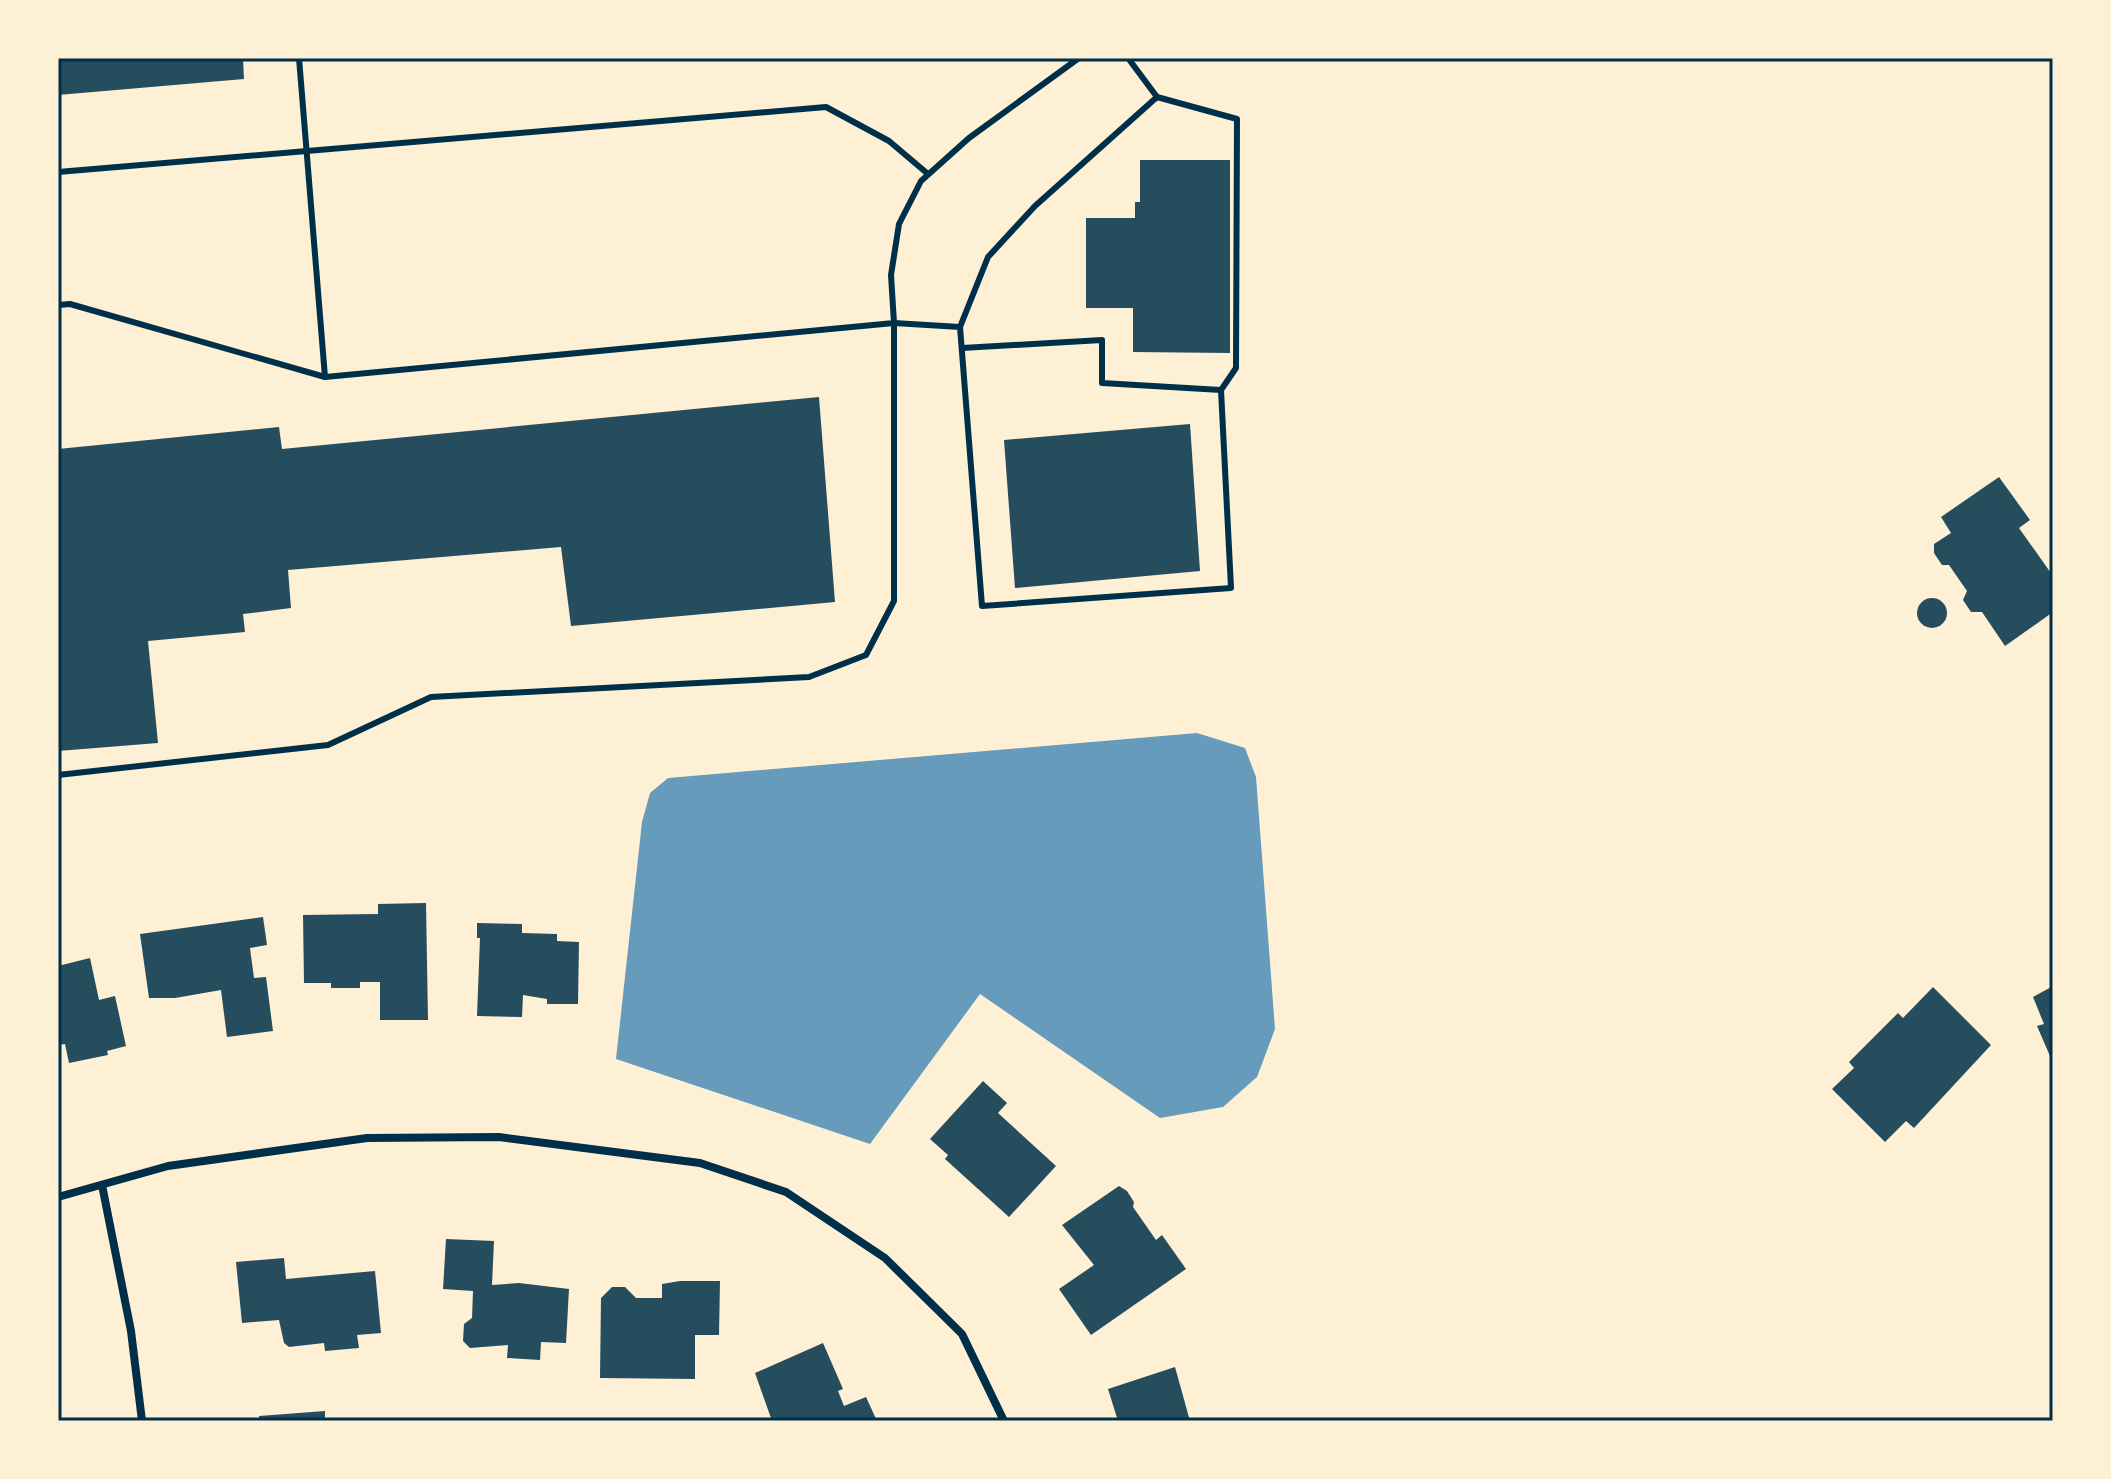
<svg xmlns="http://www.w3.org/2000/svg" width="2111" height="1479" font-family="'Noto Serif',serif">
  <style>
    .water { fill: #669bbc }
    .building { fill: #264d5e }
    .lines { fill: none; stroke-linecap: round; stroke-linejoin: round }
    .service { stroke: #003049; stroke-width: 6 }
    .minor { stroke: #003049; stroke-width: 8 }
    .neatline { fill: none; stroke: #003049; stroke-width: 3 }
  </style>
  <rect width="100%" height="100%" fill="#fdf0d5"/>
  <polygon class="water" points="1197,733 1245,748 1256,777 1275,1029 1257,1077 1223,1107 1160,1118 980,994 870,1144 616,1059 642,822 650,793 668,778"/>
  <g class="building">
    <polygon points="58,58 243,58 244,79 58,95"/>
    <polygon points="1140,160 1230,160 1230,353 1133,352 1133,308 1086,308 1086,218 1135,218 1135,202 1140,202"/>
    <polygon points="819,397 835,602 571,626 561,547 288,570 291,608 243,614 245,632 148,641 158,743 58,751 58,449 279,427 282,449"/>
    <polygon points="1190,424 1200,571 1015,588 1004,440"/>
    <polygon points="1999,477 2030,520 2019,528 2053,576 2053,612 2005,646 1982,612 1971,612 1963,600 1967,591 1949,565 1942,565 1934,553 1934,544 1951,533 1941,517"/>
    <circle cx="1932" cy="613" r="15"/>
    <polygon points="426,903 428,1020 380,1020 380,982 360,982 360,988 331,988 331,983 304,983 303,915 378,914 378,904"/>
    <polygon points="263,917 267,945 250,948 254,978 266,977 273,1031 227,1037 221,990 175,998 149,998 140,934"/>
    <polygon points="477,923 522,924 522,933 557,934 557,941 579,942 578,1004 547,1004 547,999 523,995 522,1017 477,1016 480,938 477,938"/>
    <polygon points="90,958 99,1000 115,996 126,1046 107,1051 108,1055 69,1063 65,1044 58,1045 58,966"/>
    <polygon points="2053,986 2053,1063 2037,1026 2044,1024 2033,997"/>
    <polygon points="1933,987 1991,1045 1914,1128 1906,1121 1885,1142 1832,1089 1854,1068 1849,1062 1898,1013 1903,1018"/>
    <polygon points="983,1081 1007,1103 998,1113 1056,1166 1009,1217 945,1159 948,1155 930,1139"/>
    <polygon points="1119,1186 1127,1191 1134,1202 1133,1207 1156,1240 1162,1235 1186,1269 1091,1335 1059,1289 1094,1265 1062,1225"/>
    <polygon points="446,1239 494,1241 492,1285 519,1283 569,1289 566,1343 541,1342 540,1360 507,1358 508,1345 470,1348 463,1341 464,1324 472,1318 473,1291 443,1289"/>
    <polygon points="284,1258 286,1279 375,1271 381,1333 357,1335 359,1348 325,1351 324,1343 289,1347 284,1343 279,1320 242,1323 236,1262"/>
    <polygon points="680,1281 720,1281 719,1335 695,1335 695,1379 600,1378 601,1298 612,1287 625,1287 636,1298 662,1298 662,1284"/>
    <polygon points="823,1343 843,1389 838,1391 844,1406 866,1397 877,1421 772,1421 755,1373"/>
    <polygon points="1175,1367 1190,1421 1118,1421 1108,1389"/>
    <polygon points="325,1411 325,1421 259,1421 259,1416"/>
  </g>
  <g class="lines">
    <g class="service">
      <polyline points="299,58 325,377"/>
      <polyline points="58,172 826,107 889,141 928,174"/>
      <polyline points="58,305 70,304 325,377 894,323 891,275 899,224 921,181 969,138 1079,58"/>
      <polyline points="960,327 988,257 1035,206 1157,97"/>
      <polyline points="962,348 1102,340 1102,383 1221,390"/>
      <polyline points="58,775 328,745 431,697 809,677 866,655 894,601 894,323 960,327 982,606 1231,588 1221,390 1236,368 1237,119 1157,97 1128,58"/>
    </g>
    <g class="minor">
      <polyline points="102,1185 131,1331 142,1421"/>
      <polyline points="58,1197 168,1166 367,1138 499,1137 700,1163 786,1192 885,1258 962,1334 1004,1421"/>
    </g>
  </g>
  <rect width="2111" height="1479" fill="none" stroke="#fdf0d5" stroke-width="120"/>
  <rect x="60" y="60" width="1991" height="1359" class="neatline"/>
</svg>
